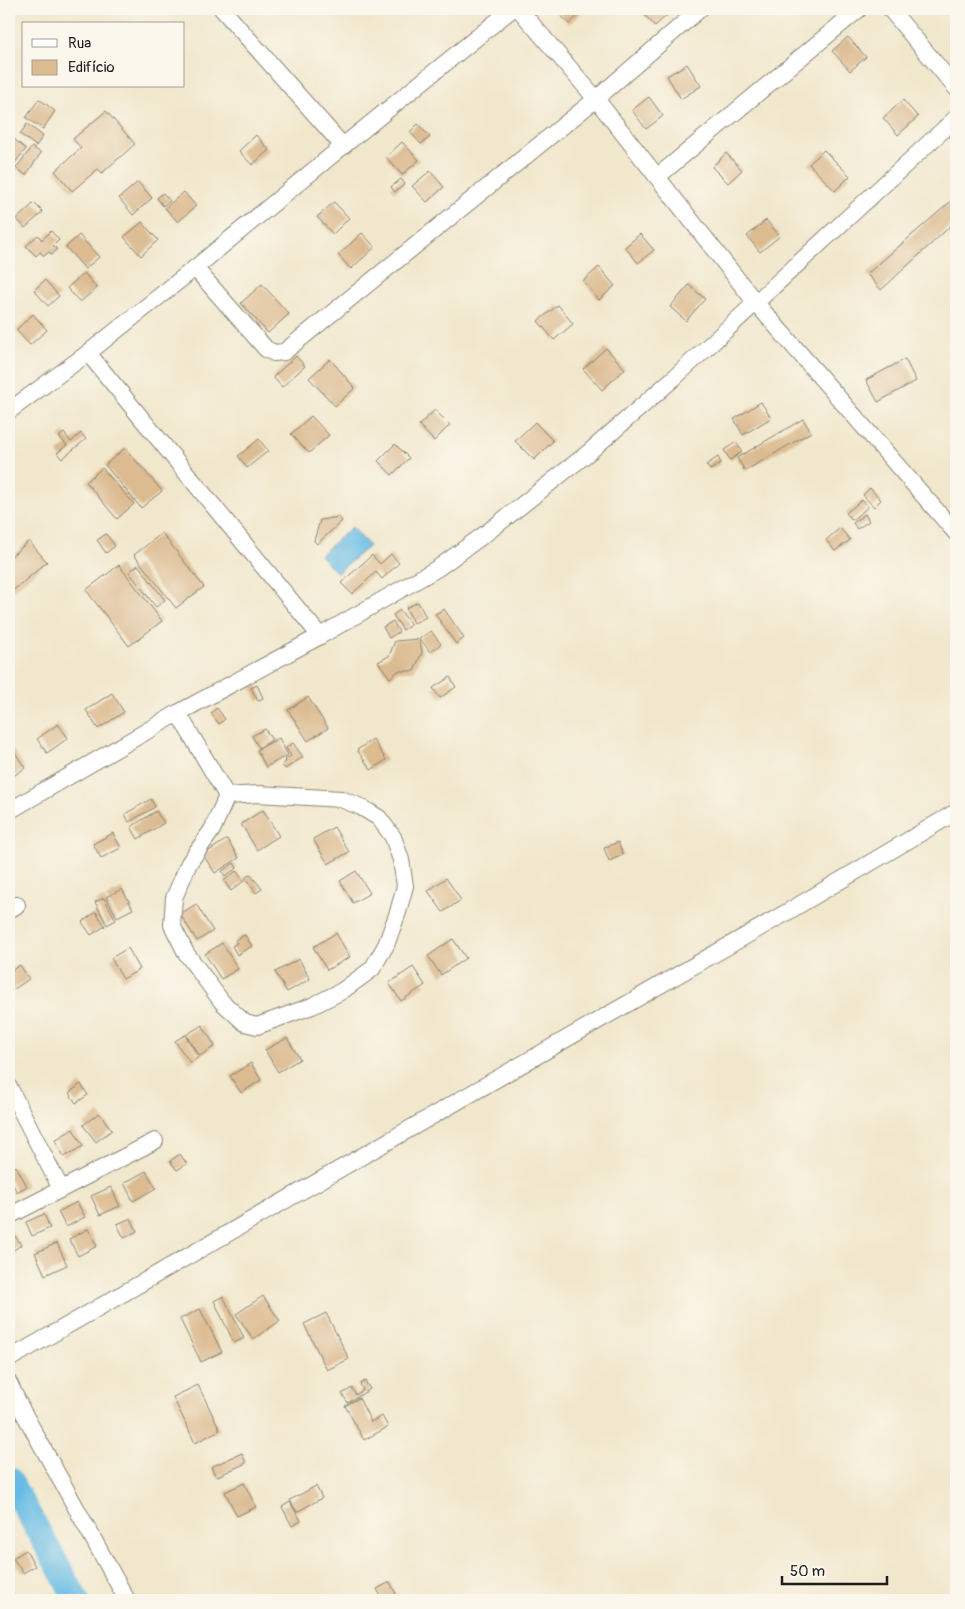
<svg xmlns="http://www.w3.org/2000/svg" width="965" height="1609" font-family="Pangolin,sans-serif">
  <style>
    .water { fill: #68bbe4; stroke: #426c80 }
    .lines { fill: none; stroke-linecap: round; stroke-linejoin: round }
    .river { stroke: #68bbe4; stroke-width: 25 }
    .building { fill: #dcbb91 }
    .street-casing { stroke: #868274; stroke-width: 18 }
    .street { stroke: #fff; stroke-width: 16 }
  </style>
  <rect width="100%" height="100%" fill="#fbf7ec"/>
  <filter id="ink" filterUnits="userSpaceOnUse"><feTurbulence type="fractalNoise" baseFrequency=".02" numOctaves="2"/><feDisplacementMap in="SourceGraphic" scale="10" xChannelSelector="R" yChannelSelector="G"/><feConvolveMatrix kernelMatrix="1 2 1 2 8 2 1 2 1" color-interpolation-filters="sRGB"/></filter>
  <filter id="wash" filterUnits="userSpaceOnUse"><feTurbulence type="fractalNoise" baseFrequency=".0096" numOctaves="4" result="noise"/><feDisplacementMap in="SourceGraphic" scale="20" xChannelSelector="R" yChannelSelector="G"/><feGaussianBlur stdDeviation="1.12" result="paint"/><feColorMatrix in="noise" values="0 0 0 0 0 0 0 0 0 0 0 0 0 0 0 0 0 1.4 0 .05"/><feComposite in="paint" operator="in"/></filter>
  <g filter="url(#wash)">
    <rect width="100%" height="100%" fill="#f1e7cc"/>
    <polygon class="water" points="352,527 369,546 337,573 320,555"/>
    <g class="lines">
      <polyline class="river" points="9,1479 77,1600"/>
    </g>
    <g id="blocks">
      <g class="building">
        <polygon points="555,9 585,9 569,24"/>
        <polygon points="639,9 674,9 655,26"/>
        <polygon points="848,37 866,57 850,71 832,51"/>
        <polygon points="687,64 701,86 681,99 667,76"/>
        <polygon points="649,97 663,116 646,129 632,110"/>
        <polygon points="39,99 55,111 43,129 26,118"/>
        <polygon points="903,100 918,117 898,135 883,118"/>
        <polygon points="106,111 135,144 102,173 98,169 72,191 55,171 81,148 73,139"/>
        <polygon points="27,124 43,136 36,146 20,134"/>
        <polygon points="418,124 430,137 421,144 410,132"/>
        <polygon points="9,135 26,149 9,170"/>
        <polygon points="256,135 269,150 252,165 239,151"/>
        <polygon points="402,142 419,160 402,175 386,157"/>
        <polygon points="32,147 41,153 26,175 16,168"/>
        <polygon points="824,150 850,176 835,191 809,164"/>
        <polygon points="726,153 742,170 728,183 712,167"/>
        <polygon points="430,171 444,187 427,202 412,186"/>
        <polygon points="401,179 405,184 395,192 391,187"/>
        <polygon points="138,182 152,198 133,215 119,198"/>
        <polygon points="184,192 196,206 178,222 165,208"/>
        <polygon points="163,193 170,201 163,206 157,198"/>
        <polygon points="956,197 956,221 881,290 867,274"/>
        <polygon points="334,202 349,218 333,234 317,217"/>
        <polygon points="34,203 43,212 25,228 17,219"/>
        <polygon points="766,220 780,236 760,252 747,236"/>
        <polygon points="142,222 158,240 141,256 124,237"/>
        <polygon points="51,231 59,240 53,246 57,249 52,255 49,252 44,256 40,252 36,256 26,246 38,235 42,240"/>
        <polygon points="362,233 375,247 351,269 338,255"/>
        <polygon points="640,234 654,250 638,263 625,247"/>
        <polygon points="79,235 99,257 85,269 66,247"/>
        <polygon points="599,267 615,286 599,300 583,281"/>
        <polygon points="84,273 97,288 80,302 67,288"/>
        <polygon points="45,280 59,296 48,306 34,290"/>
        <polygon points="262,284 289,314 268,333 241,303"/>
        <polygon points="689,285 705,299 686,321 670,307"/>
        <polygon points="558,305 573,324 554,340 538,321"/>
        <polygon points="33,314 47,330 30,345 16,330"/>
        <polygon points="606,348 625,369 602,390 583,369"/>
        <polygon points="296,356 305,366 282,387 273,377"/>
        <polygon points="330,359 355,388 335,406 309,378"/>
        <polygon points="905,359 916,381 878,402 866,380"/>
        <polygon points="761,402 771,418 743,435 734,419"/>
        <polygon points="435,410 450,425 434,441 419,425"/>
        <polygon points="311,416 329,435 309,453 291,434"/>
        <polygon points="803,419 811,432 745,471 737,458"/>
        <polygon points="535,422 553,441 534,460 515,441"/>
        <polygon points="64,433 71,442 81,433 86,439 62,459 57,453 67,445 59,437"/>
        <polygon points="259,439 268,451 247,468 238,456"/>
        <polygon points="736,442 742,452 730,460 724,450"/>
        <polygon points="395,444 409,458 392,475 378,461"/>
        <polygon points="125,448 162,491 141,508 105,465"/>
        <polygon points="718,457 721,463 710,470 706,465"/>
        <polygon points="102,468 134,504 117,519 86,482"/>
        <polygon points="870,488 881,500 874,507 863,495"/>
        <polygon points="862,500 868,507 852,520 846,513"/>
        <polygon points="865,514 869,521 857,529 853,523"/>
        <polygon points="339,517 342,521 317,544 314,541 320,520"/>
        <polygon points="840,528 850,540 835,551 826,540"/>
        <polygon points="162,533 204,587 176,608 134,555"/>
        <polygon points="106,534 115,546 106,553 97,540"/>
        <polygon points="29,541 47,562 9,594 9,558"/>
        <polygon points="391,554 399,563 382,579 376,572 352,594 341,583 372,555 380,564"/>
        <polygon points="119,565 162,621 129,646 86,590"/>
        <polygon points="138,565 165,600 156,607 129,572"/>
        <polygon points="418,602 426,617 414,623 406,608"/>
        <polygon points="444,609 464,638 456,644 435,614"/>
        <polygon points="400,610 411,625 403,630 393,615"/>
        <polygon points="393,621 399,632 389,638 383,627"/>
        <polygon points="431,631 441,644 430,652 420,638"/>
        <polygon points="419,639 422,652 414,671 398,671 390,678 378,662 389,656 395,641"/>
        <polygon points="450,677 456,687 440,698 433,688"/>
        <polygon points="257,685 263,698 258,701 251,688"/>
        <polygon points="112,693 124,712 98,729 86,710"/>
        <polygon points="308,697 328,728 308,741 288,710"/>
        <polygon points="217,708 225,719 219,724 211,713"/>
        <polygon points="58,724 68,738 47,753 37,739"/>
        <polygon points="265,729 272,740 259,748 252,736"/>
        <polygon points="279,738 288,755 266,767 257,750"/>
        <polygon points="373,739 386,760 371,770 357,750"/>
        <polygon points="293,743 303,757 285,769 282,765 286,762 285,759 291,756 286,748"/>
        <polygon points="12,748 25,768 9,779 9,750"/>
        <polygon points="151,799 155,807 129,822 125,814"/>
        <polygon points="263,810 279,836 257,850 241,824"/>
        <polygon points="156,811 164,823 138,839 131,827"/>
        <polygon points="334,827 349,852 328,864 313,839"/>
        <polygon points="113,833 121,848 101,858 93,844"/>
        <polygon points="227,839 239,858 215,873 203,855"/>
        <polygon points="618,842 623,855 609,861 604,848"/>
        <polygon points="234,863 237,868 225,876 222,871"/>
        <polygon points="236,871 244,881 231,891 224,881"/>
        <polygon points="356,871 370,893 353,903 340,881"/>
        <polygon points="250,874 262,889 256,893 245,878"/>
        <polygon points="446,878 461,900 443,912 428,891"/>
        <polygon points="122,889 133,909 117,917 106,897"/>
        <polygon points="104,898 116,920 107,925 95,902"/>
        <polygon points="196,904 213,931 197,941 180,914"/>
        <polygon points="96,912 105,926 91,935 82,922"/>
        <polygon points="336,933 350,957 327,970 313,947"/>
        <polygon points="245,935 252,946 237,955 232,946 237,943 235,940"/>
        <polygon points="453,939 466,958 441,975 428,956"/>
        <polygon points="222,943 238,969 221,979 205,954"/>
        <polygon points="128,948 140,969 123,979 111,958"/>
        <polygon points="299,959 310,979 287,992 275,972"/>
        <polygon points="20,965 29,979 13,990 9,984 9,972"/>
        <polygon points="413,967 425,985 401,1001 389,983"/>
        <polygon points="202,1025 215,1046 200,1056 186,1035"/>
        <polygon points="185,1035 199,1057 190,1063 175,1041"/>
        <polygon points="287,1038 300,1059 278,1072 265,1050"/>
        <polygon points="251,1063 261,1080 241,1093 230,1076"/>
        <polygon points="81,1084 88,1095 76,1103 69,1093"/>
        <polygon points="99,1113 112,1130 96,1142 83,1125"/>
        <polygon points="73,1129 83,1146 64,1157 55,1140"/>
        <polygon points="180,1154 187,1164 177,1170 170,1161"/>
        <polygon points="16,1166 27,1186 17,1192 9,1178 9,1170"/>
        <polygon points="146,1171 156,1188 133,1201 124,1183"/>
        <polygon points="111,1187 120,1206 100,1215 91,1196"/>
        <polygon points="77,1202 85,1217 66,1227 58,1212"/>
        <polygon points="44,1214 50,1228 32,1236 26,1222"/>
        <polygon points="131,1218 137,1231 124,1238 117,1224"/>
        <polygon points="88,1229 97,1246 78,1256 69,1239"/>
        <polygon points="11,1230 21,1245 11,1252 9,1249 9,1232"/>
        <polygon points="57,1243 67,1265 45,1275 35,1253"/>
        <polygon points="223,1296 244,1338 234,1343 214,1301"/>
        <polygon points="263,1296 280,1321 253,1339 236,1314"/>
        <polygon points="200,1309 222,1352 201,1362 180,1319"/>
        <polygon points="326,1313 349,1359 327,1370 304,1324"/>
        <polygon points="365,1381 370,1389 348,1403 342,1394 352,1388 356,1395 363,1390 360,1384"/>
        <polygon points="198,1385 220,1430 195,1443 173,1397"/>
        <polygon points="359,1398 371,1422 382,1416 388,1427 364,1440 345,1406"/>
        <polygon points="242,1453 246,1463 216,1477 211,1467"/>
        <polygon points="244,1483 256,1507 237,1516 225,1492"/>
        <polygon points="316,1486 322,1498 297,1512 290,1500"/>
        <polygon points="290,1502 301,1521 292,1526 282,1507"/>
        <polygon points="26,1550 35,1566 23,1573 13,1558"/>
        <polygon points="390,1582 398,1598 394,1600 383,1600 377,1589"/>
      </g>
    </g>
  </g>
  <g filter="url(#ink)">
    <use href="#blocks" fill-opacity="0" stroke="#868274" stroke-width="1"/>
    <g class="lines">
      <defs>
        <g id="street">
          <polyline points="222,9 343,146"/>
          <polyline points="519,9 596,99 756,303 956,533"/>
          <polyline points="890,9 956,88"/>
          <polyline points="657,177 859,9"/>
          <polyline points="195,268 266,349 274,353 284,352 596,99 700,9"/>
          <polyline points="88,353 320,636"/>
          <polyline points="9,411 88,353 195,268 343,146 512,9"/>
          <polyline points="178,713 227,796"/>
          <polygon points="258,794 341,799 361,807 379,818 393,837 401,860 405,886 398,912 386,945 372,969 342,991 312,1006 257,1026 245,1023 222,1002 186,953 172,925 174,898 189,863 212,830 227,796"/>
          <polyline points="9,811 178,713 320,636 438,568 489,531 588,453 674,378 956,118"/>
          <polyline points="9,910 17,905"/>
          <polyline points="9,1087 61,1189"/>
          <polyline points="9,1216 155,1141"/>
          <polyline points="9,1359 789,911 956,812"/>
          <polyline points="9,1383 22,1410 127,1600"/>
        </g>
      </defs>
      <use href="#street" class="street-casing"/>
      <use href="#street" class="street"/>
    </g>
  </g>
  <rect width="965" height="1609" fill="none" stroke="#fbf7ec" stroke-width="30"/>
  <rect x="22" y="22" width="162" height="65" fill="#fbf7ec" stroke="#a29f99"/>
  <rect x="32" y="39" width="25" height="8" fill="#ffffff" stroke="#a29f99"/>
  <text x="68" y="48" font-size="15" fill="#1c1c1c">Rua</text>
  <rect x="32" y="60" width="25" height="15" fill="#dcbb91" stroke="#a29f99"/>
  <text x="68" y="72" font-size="15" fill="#1c1c1c">Edifício</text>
  <path d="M782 1576v8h105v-8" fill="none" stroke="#1c1c1c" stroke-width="2.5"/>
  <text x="790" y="1576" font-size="15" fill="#1c1c1c" stroke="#fbf7ec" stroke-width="4" paint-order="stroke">50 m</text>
</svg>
